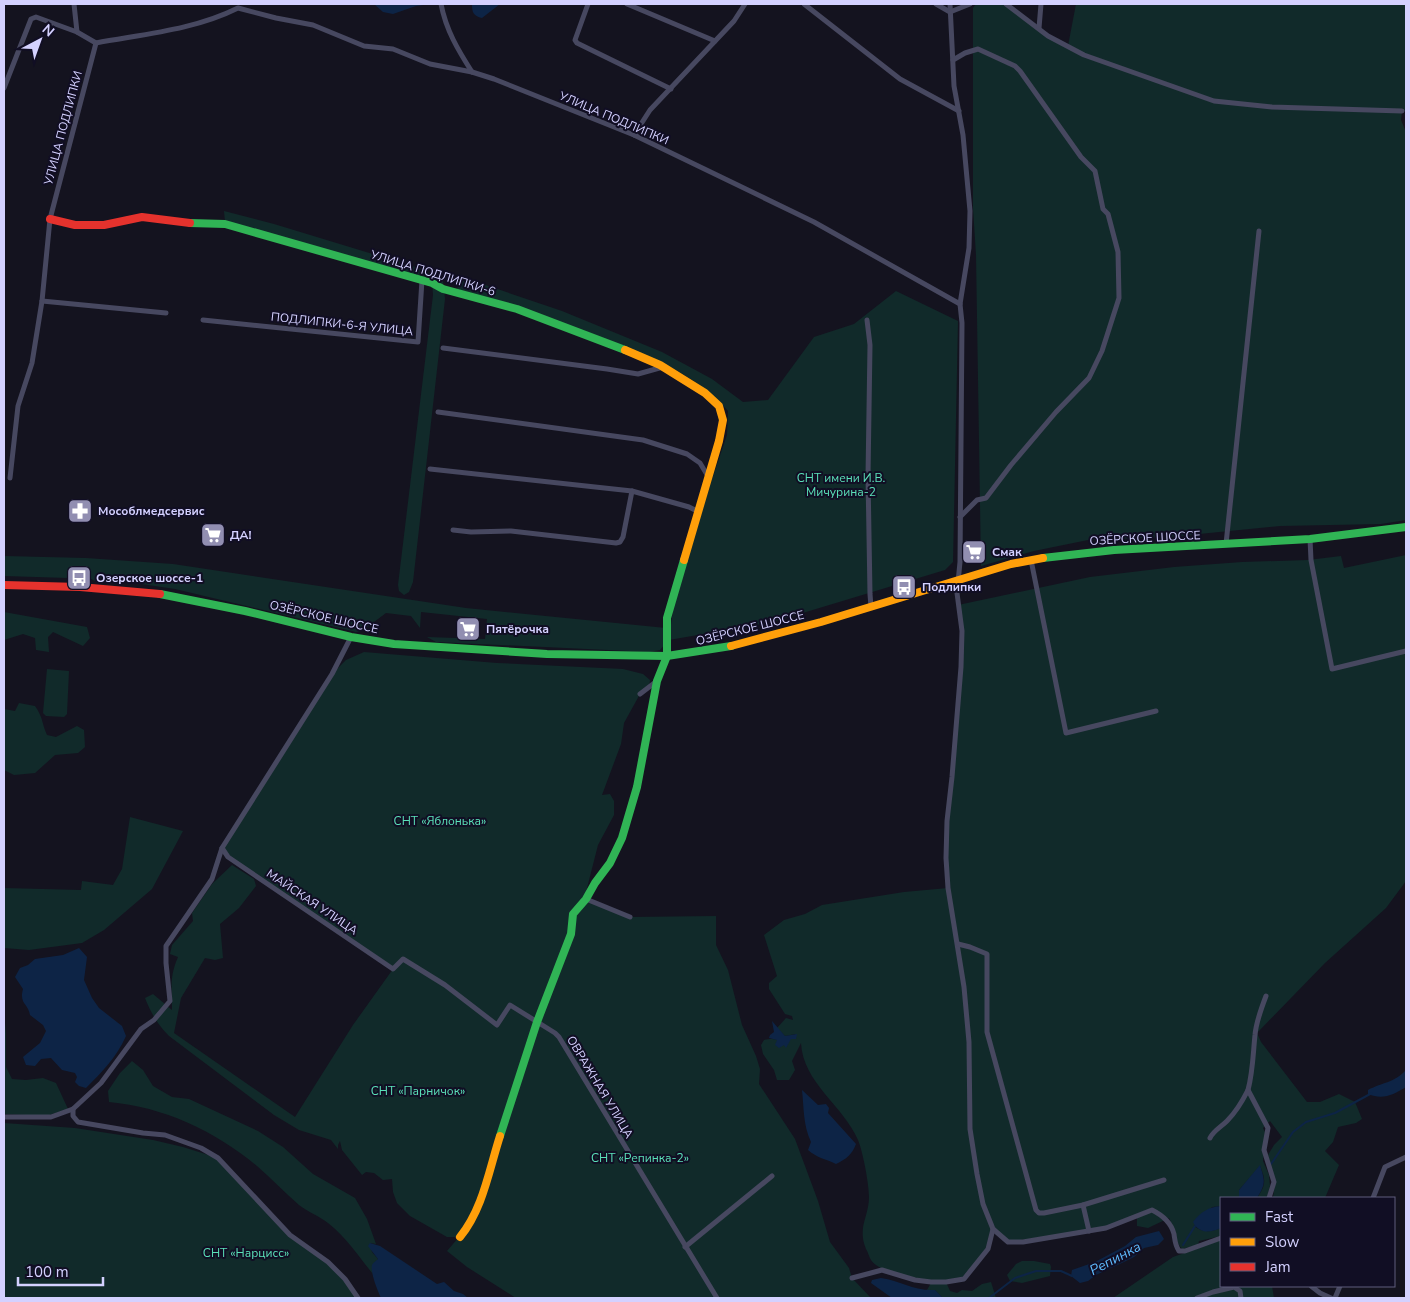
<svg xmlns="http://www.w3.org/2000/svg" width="1410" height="1302" font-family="'Nunito Sans',sans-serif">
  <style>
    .green { fill: #112a2a }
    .water { fill: #0d2446 }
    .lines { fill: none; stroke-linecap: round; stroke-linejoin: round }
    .stream { stroke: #0d2446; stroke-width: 2 }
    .street { stroke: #474860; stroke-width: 5 }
    .fast { stroke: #30b455; stroke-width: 8 }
    .slow { stroke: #ff9f0a; stroke-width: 8 }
    .jam { stroke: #e5322d; stroke-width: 8 }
    .labels { text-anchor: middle; stroke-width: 4; stroke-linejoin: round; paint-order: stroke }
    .street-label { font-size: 12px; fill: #d4d1ff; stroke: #110e24 }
    .park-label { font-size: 12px; fill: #5be1b9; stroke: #110e24 }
    .poi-label { font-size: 12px; font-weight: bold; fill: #d4d1ff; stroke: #110e24; text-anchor: start }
    .water-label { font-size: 14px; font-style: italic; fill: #5fbcff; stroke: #110e24 }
  </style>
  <rect width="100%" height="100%" fill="#14131f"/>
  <g class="green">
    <polygon points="976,4 1006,4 1048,36 1068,46 1076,4 1406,4 1406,111 1402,111 1401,120 1406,132 1406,520 1381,524 1280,526 1169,537 1088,540 1034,551 981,566 976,255 973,208 973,8"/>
    <polygon points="224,211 274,224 422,269 443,281 445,299 413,582 409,592 404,595 399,591 398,585 433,295 432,281 225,222"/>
    <path d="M462,277l100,34 100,41 50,27 31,23 25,-2 46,-63 40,-13 42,-33 62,30 -5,241 -8,8 -172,52 -104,18 4,-31 37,-124 17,-50 1,-24c-32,-37 -79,-55 -123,-72 -49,-19 -98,-35 -148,-50z"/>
    <path d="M1406,555v326l-20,27 -61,55 -68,70 4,9 46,60h13l19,-8 16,8 7,17 -6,4 -18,4 -5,15 -8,9 14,14 -14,33h-52l2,-15 -7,-28 6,-10 8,-8 -12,-16 -7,7 3,6 -3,27 6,14 1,11 -3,12h-10c9,-13 9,-18 3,-32l-21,24v8h-18v8l-9,1 -18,19c9,7 17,6 27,2v8l-22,5 -1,4 -16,4c-7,-7 -8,-22 -13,-31l-21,10 -11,-2v-11l-31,13 -98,14 -15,-13 -5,20 -24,30 -18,3 4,9 7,2 5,-3 10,1 10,-7 9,-2 5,16h-53l-8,-8h-8l4,-7c-17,-5 -50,-9 -60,-23 -2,-3 -3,-8 -5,-11 -9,-22 3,-32 3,-52 0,-13 -6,-45 -11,-57 -15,-35 -55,-57 -57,-97l-9,18 3,9 -6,10h-12l-3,-10 -11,-16 -2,-9 3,-5c13,-4 21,5 32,-6l-11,2 -8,-8 9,-10 7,2 -1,-4 -7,-2 -16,-25v-6l8,-7 -13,-41 20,-15 21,-6 17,-9 82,-13 44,-4 -2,-30 16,-227 -4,-26 132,-28 84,-10 68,-5 66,-2 33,-4 3,12z"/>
    <polygon points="4,556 86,558 173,564 466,608 666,628 666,643 660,650 650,652 436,642 427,637 485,639 487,619 421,612 420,628 411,616 386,613 362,631 356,632 175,589 128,582 95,581 85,576 68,578 4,576"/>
    <polygon points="4,612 87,627 90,638 83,646 53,632 48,637 49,652 36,650 35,638 23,634 4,640"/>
    <path d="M364,652l133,11 126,6 20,5 7,6 -1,7 -9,7 -16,29 -3,21 -19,51 8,-1 4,7v14l-16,30 -12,47v7l44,18 86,-1v29l12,25 14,55 14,31 4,13 -1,15 36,55 23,62 12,41 19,26 3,10 19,20h-355l-49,-31 -20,-16 12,-14h-12l-37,-21 -13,-13 -4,-11 -1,-13 -9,1 -9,-7 -8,-1 -4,3 -20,-25 -2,-9 -2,4v4l-7,-9 -32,-10 -25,-15 -105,-79c-12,-12 -18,-23 -24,-38l8,-4 19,16c0,-22 -3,-32 6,-53l-8,-3 2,-9 21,-24 -1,-8 20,-29 20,-19 22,14 2,7 -17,22 -19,16 3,34 -8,2 -10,-2 -24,40 -7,35 121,84 58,-92 40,-56 -165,-112 -6,-9 110,-174 14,-14z"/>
    <polygon points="47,669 69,671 67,714 64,717 46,716 43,713"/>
    <path d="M19,703l16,3c8,11 7,18 12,29l9,2 21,-11 7,4 1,17 -7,6 -23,2 -20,18 -21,2 -10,-5v-61l11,2z"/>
    <polygon points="130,817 183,831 152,889 104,930 82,943 29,950 4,948 4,888 81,890 82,881 113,885 122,869"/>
    <polygon points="4,1011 6,1033 6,1067 12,1079 26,1080 43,1078 56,1083 68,1109 46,1116 4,1114"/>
    <path d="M132,1061l11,9 10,16 19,11 17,2 69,32 25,16 30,27 42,24 12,21 9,25 -6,-1 2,9 6,7 -6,10 1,5c-14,-17 -27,-37 -45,-51 -9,-7 -20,-11 -29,-18 -14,-12 -28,-27 -42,-39 -42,-35 -93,-59 -148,-64l-1,-11 12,-18z"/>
    <polygon points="4,1123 75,1128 153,1140 183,1147 218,1158 290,1235 328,1262 358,1298 4,1298"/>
    <polygon points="1221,1240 1221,1286 1272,1286 1274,1298 1113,1298 1173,1257"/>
    <polygon points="1022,1261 1034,1261 1050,1264 1051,1267 1050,1276 1022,1283 1010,1281 1007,1275 1016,1264"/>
  </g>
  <g class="water">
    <polygon points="374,4 431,4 416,6 393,14 383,12"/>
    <path d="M472,4h28l-18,14c-9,-2 -10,-6 -10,-14z"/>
    <path d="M79,948l8,9 -3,23 8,18 7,10 23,18 4,10c-10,22 -24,36 -40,52l-7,-2 -4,-4 2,-5 -2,-4 -13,-3 -11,-12 -10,1 -6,7 -9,-1 -3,-8 17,-14 6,-12 -3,-6 -13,-10c-2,-12 -11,-11 -7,-26l-8,-12 5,-9 8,-3 7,-6 28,-4z"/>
    <polygon points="772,1021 785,1036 797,1034 796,1039 791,1039 786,1048 784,1045 779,1048 775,1045 777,1040 769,1038 770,1035 774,1032"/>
    <path d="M1406,1070v17c-13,8 -23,13 -38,7v-4c15,-8 26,-7 38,-20z"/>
    <path d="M802,1090l16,15 8,-1 3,4 -1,5 28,31c-4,11 -10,15 -20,20 -10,-5 -19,-6 -28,-14l3,-8c-8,-17 -7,-34 -9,-52z"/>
    <path d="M1260,1165c5,16 6,19 -3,33h-18v-8z"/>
    <path d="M1221,1206v22c-11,5 -22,6 -28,-6 7,-10 16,-15 28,-16z"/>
    <polygon points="1159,1231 1164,1239 1158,1245 1144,1248 1134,1257 1124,1262 1096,1275 1088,1281 1080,1283 1071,1276 1072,1270 1095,1262 1125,1246 1136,1237"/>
    <path d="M370,1243l10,3 57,38 7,-2 10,9 9,3 5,4h-87c-3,-6 -11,-26 -9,-33 1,-2 5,-5 6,-6l-10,-13z"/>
    <path d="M881,1278c20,3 32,13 54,12l8,8h-51l-21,-15 1,-3z"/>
  </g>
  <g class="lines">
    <g class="stream">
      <polyline points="1271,1164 1293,1132 1306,1122 1335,1113 1372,1093"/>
      <polyline points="1183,1245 1195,1226"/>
      <polyline points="989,1298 1015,1278 1036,1271 1061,1271 1072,1276"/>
    </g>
    <g class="street">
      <polyline points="74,4 77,32"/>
      <path d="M441,4c5,26 17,46 31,68"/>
      <polyline points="588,4 575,40 577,43 671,89"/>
      <polyline points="627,4 715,41"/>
      <polyline points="804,4 900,79 959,111"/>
      <polyline points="936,4 950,12"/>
      <path d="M950,4l4,82 9,49 7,76 -1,37 -9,56 2,19 -2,239 -3,31 5,38 -1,36 -9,110 -5,44 -1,37 2,30 16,99 5,55 1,87 7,45 6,30 10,25 15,13h15l83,-14 46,-18c10,5 19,12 22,24 1,7 1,11 5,17h6l36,-13"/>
      <polyline points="1006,4 1048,36 1084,55 1214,101 1272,107 1402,111"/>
      <polyline points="950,12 970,4"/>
      <polyline points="1039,28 1041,4"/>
      <polyline points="953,60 965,53 978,49 1015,66 1020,71 1081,157 1095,171 1103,209 1108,214 1118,252 1119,298 1102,351 1089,378 1056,412 1011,465 986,498 977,500 960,517"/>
      <polyline points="4,88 31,19 36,17 77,32 96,43"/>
      <polyline points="634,135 650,110 734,21 745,4"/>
      <polyline points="42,301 166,313"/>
      <polyline points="203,320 418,342 422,280"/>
      <polyline points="867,320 870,345 868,476 870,594 871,607"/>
      <polyline points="443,348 607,369 638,374 663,367"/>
      <polyline points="438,412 643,440 687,454 700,463 709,478"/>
      <polyline points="430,469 632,491 689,507 699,512"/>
      <path d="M10,478l8,-72 14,-43 10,-62 8,-82 46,-176c48,-9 98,-13 142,-35l38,10 37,7 51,21 29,3 37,15 42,8 22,7 140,56 180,87 146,82"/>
      <polyline points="453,530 471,532 511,531 616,543 620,542 623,537 632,491"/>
      <polyline points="1310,539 1311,560 1332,669 1406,651"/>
      <polyline points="1226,544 1259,231"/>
      <polyline points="1031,560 1066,733 1156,711"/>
      <polyline points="640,694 657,681"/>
      <polyline points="222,848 228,857 393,969 403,959 445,985 497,1025 510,1005 555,1033 559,1037 717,1298"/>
      <polyline points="586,899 630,917"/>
      <polyline points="958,944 970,947 987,954 987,1032 1036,1210 1039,1213 1044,1213 1083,1205 1164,1180"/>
      <path d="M1266,996c-5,13 -10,26 -11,39 -2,19 -2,36 -7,55l20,38 -4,22 10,32 -5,16"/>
      <polyline points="73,1109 73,1116 78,1122 143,1133 165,1135 201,1148 218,1158 290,1235 328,1262 345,1279 358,1298"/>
      <polyline points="4,1117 51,1117 73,1109 101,1083 141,1029 154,1020 170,1001 166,963 166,946 212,879 222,848 332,674 351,637"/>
      <path d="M1210,1138c3,-7 11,-11 17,-17 9,-9 15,-19 21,-31"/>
      <polyline points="1373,1198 1385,1167 1406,1157"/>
      <polyline points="1083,1205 1089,1231"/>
      <polyline points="685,1247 772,1176"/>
      <polyline points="852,1278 882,1270 915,1280 931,1282 946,1282 964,1279 988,1249 993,1229"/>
      <polyline points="1311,1286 1320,1293 1331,1298"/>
      <polyline points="1197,1298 1213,1292 1234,1287 1240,1291 1241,1298"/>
      <polyline points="1335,1298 1340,1286"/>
    </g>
    <g class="fast">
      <polyline points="190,223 225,224 432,283 443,289 517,309 625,350"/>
      <polyline points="1043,558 1114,550 1310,539 1406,527"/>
      <polyline points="160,594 245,611 351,637 394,644 547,654 667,656 731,646"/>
      <polyline points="500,1136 537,1022 571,934 573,914 586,899 595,883 610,863 622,838 637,787 657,681 667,656 667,618 684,560"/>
    </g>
    <g class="slow">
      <polyline points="625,350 660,365 705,393 719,406 723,420 719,441 684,560"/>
      <polyline points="731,646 821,622 1011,564 1043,558"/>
      <path d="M460,1237c23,-28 29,-67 40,-101"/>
    </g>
    <g class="jam">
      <polyline points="50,219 75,225 104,225 142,217 190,223"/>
      <polyline points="4,585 80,587 160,594"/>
    </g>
  </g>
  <defs>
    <symbol id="pharmacy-square" viewBox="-11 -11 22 22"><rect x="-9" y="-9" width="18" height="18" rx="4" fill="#918eb1" stroke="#110e24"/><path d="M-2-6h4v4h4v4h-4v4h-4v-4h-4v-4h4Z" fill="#fff"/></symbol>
    <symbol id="supermarket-square" viewBox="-11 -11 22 22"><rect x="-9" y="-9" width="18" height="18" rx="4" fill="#918eb1" stroke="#110e24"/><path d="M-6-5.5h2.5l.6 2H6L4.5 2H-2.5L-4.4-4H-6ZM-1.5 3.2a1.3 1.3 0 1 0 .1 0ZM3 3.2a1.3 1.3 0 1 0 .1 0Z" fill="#fff"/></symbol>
    <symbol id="bus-square" viewBox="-11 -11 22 22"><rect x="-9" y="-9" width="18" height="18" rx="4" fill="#918eb1" stroke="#110e24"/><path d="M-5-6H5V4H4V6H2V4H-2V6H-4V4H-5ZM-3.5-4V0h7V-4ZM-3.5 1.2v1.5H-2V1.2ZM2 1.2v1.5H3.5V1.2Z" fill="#fff"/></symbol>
  </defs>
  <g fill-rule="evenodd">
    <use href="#pharmacy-square" x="66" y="497" width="28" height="28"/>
    <use href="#supermarket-square" x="199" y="521" width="28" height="28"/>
    <use href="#supermarket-square" x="960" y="538" width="28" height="28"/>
    <use href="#bus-square" x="65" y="564" width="28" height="28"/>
    <use href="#bus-square" x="890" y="573" width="28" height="28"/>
    <use href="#supermarket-square" x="454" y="615" width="28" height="28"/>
  </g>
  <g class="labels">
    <g class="street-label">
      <text transform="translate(614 118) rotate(23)" y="4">УЛИЦА ПОДЛИПКИ</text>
      <text transform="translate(63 128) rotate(-75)" y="4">УЛИЦА ПОДЛИПКИ</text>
      <text transform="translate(433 273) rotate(17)" y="4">УЛИЦА ПОДЛИПКИ-6</text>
      <text transform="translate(342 324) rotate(6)" y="4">ПОДЛИПКИ-6-Я УЛИЦА</text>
      <text transform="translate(1145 538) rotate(-3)" y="4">ОЗЁРСКОЕ ШОССЕ</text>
      <text transform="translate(324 617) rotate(13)" y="4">ОЗЁРСКОЕ ШОССЕ</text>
      <text transform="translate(750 628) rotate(-14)" y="4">ОЗЁРСКОЕ ШОССЕ</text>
      <text transform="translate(312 902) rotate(34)" y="4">МАЙСКАЯ УЛИЦА</text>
      <text transform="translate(600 1087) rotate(59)" y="4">ОВРАЖНАЯ УЛИЦА</text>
    </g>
    <g class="park-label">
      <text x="841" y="482">СНТ имени И.В.<tspan x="841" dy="14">Мичурина-2</tspan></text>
      <text x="440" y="825">СНТ «Яблонька»</text>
      <text x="418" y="1095">СНТ «Парничок»</text>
      <text x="640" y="1162">СНТ «Репинка-2»</text>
      <text x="246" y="1257">СНТ «Нарцисс»</text>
    </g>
    <g class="poi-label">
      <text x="98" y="515">Мособлмедсервис</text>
      <text x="230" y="539">ДА!</text>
      <text x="992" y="556">Смак</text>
      <text x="96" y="582">Озерское шоссе-1</text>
      <text x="922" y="591">Подлипки</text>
      <text x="486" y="633">Пятёрочка</text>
    </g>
    <g class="water-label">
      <text transform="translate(1115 1258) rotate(-28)" y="5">Репинка</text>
    </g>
  </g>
  <rect width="1410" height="1302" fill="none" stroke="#d4d1ff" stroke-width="10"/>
  <rect x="1220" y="1197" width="175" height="90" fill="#110e24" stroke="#5f5c7c"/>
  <rect x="1230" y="1213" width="25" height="8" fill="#30b455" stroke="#5f5c7c"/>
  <text x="1265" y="1222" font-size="15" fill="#d4d1ff">Fast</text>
  <rect x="1230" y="1238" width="25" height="8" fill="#ff9f0a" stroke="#5f5c7c"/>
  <text x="1265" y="1247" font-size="15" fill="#d4d1ff">Slow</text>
  <rect x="1230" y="1263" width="25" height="8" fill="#e5322d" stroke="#5f5c7c"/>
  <text x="1265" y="1272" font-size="15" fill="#d4d1ff">Jam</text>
  <g transform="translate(40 40) rotate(41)" stroke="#110e24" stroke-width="4" paint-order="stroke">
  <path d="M0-4L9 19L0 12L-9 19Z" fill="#d4d1ff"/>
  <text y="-8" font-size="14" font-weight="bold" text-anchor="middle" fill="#d4d1ff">N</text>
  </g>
  <path d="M18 1277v8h85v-8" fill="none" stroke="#d4d1ff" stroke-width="2.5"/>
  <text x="25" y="1277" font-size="15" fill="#d4d1ff" stroke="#110e24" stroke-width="4" paint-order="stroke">100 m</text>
</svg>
